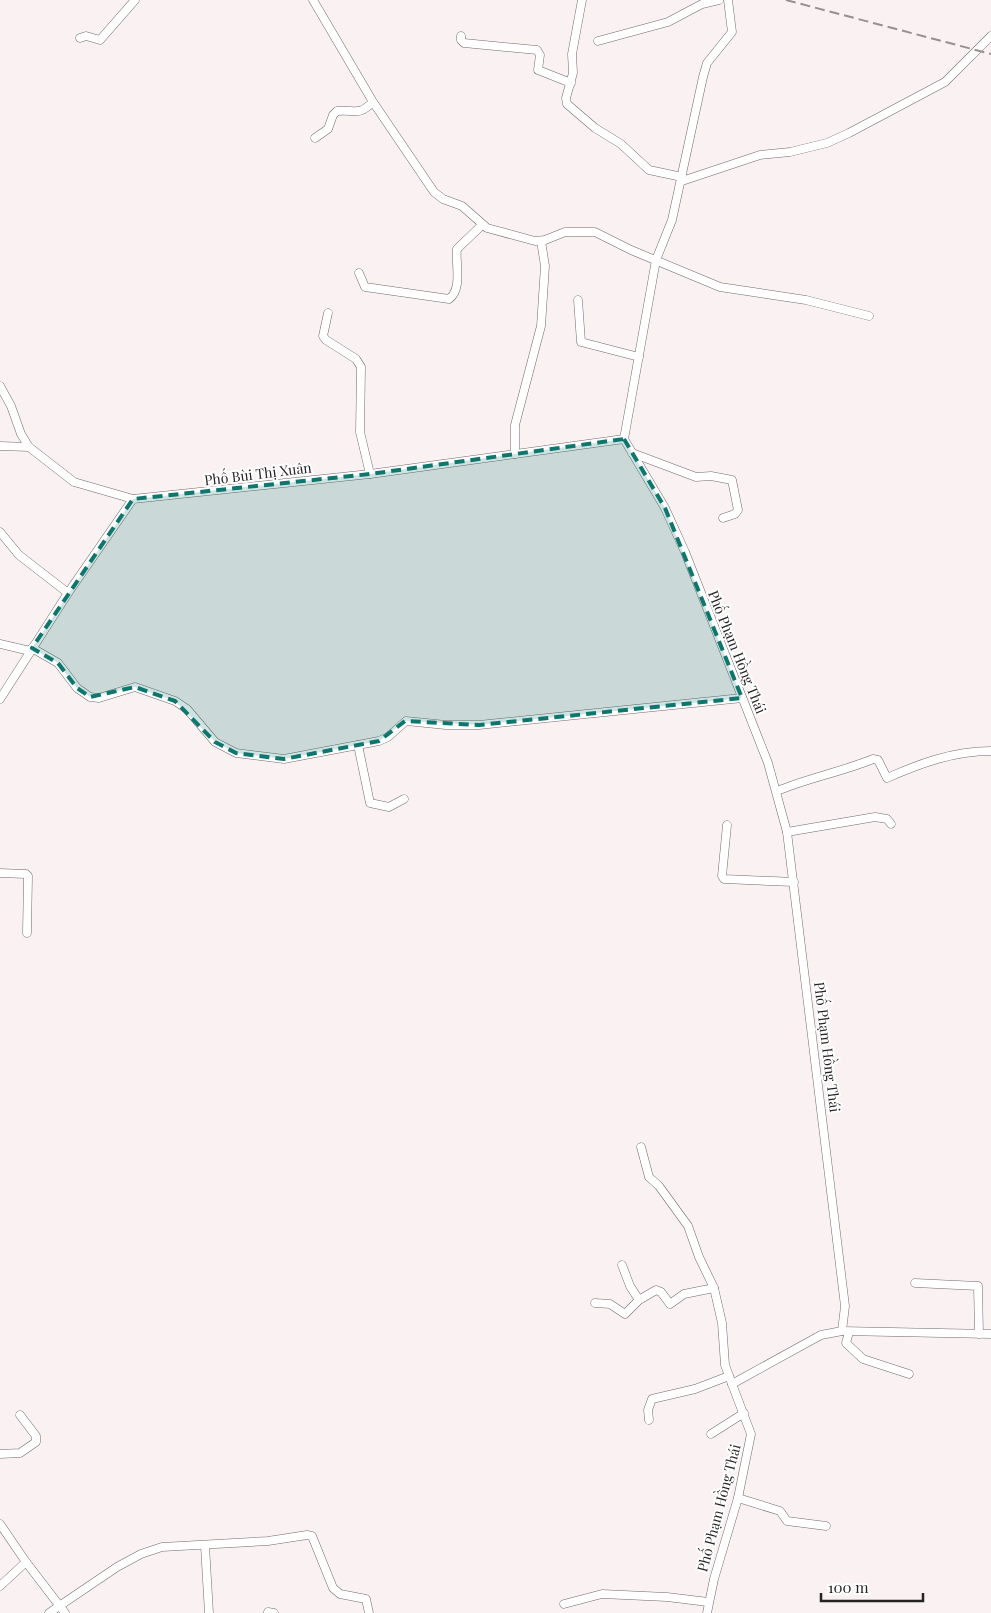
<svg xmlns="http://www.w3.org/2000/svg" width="991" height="1613" font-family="'Playfair Display',serif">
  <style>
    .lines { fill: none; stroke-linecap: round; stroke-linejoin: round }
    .street-casing { stroke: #716a6b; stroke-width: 9 }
    .street { stroke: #fff; stroke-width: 8 }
    .rail { stroke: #969091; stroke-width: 2; stroke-dasharray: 10 5; stroke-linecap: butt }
    .marked { fill: #0f766e; fill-opacity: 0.2; stroke: #0f766e; stroke-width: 4; stroke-dasharray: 10 6; stroke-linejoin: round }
    .labels { text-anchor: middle; stroke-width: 4; stroke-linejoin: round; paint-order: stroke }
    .street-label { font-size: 14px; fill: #262324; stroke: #fff }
  </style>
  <rect width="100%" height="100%" fill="#f9f1f2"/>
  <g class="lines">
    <defs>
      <g id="street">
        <polyline points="313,0 373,102 434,192 443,199 462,206 487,228 535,241 545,240 565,232 595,232 631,250 720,287 806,300 869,316"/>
        <polyline points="582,0 572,54 573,73 566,98 567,104 595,128 621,144 649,170 682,177"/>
        <polyline points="461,36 461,40 464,43 537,50 540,55 538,70 571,83"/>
        <polyline points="80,38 86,36 100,40 135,0"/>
        <polyline points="598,41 668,22 702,4 719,0"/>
        <path d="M315,138l13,-9 5,-14 4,-4c19,-2 20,6 36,-9"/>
        <polyline points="682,181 760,155 790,152 827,143 849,133 945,82 991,36"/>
        <path d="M359,273l6,14 84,12c14,-10 6,-36 8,-50l25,-24"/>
        <polyline points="578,300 581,342 639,357"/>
        <polyline points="328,313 323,336 326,340 356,359 361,367 360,432 370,474"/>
        <polyline points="0,386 11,406 21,434 29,447 74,482 133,499"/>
        <polyline points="624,439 665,508 685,552 768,763 787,832 845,1306 842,1331 821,1335 732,1384 751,1434 738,1498 714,1579 707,1613"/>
        <polyline points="624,439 656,260 672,220 703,77 707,63 732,32 728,0"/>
        <polyline points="0,446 29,447"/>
        <polyline points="632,453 696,477 711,476 732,480 738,510 735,514 723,518"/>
        <polyline points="515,454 515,425 541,326 545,266 541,241"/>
        <polyline points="0,532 19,555 68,593"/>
        <polyline points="0,644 30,651"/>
        <polyline points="32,648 58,663 77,688 90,697 99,698 135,687 175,701 187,709 215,742 236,753 284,759 379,741 388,737 406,721 446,725 479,725 742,698"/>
        <polyline points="0,699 68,593 133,499 370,474 624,439"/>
        <polyline points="358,745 370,803 389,807 404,799"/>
        <path d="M777,791c31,-13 64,-19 96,-32l5,1 9,18c34,-15 67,-27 104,-27"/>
        <polyline points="727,825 722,876 724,879 794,882"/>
        <polyline points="787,832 875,817 887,819 891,824"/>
        <polyline points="0,873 26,874 28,876 27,933"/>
        <polyline points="641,1147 649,1177 659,1186 688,1226 699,1257 714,1288 722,1323 725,1365 732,1384"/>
        <polyline points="622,1265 630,1286 639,1300"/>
        <polyline points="915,1283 978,1286 979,1334"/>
        <polyline points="595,1303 610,1304 625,1314 639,1300 656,1290 661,1292 670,1304 684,1294 714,1288"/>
        <polyline points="842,1331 991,1334"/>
        <polyline points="849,1332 846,1343 863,1359 909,1374"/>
        <polyline points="649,1420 648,1410 652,1399 695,1389 729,1376"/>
        <polyline points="711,1434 744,1413"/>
        <polyline points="0,1454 20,1453 36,1442 36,1436 20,1415"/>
        <polyline points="738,1498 780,1511 787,1521 826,1526"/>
        <polyline points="0,1524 26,1562 65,1613"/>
        <polyline points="205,1546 209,1613"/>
        <polyline points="0,1586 26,1562"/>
        <polyline points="564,1604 602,1594 667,1597 708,1602"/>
        <polyline points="268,1612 274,1613"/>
        <polyline points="49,1613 117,1567 141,1554 162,1547 268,1541 307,1535 312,1536 333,1588 340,1594 366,1599 369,1613"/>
      </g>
    </defs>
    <use href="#street" class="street-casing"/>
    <use href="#street" class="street"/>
    <polyline class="rail" points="786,0 991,54"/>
  </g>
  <path class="marked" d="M624,439l41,69 77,190 -263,27 -74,-4 -26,20 -95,18 -48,-6 -21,-11 -40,-41 -40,-14 -45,10 -13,-9 -19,-25 -26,-15 101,-149 237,-25z"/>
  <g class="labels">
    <g class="street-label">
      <text transform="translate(258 474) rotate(-7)" y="5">Phố Bùi Thị Xuân</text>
      <text transform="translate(737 652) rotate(68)" y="5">Phố Phạm Hồng Thái</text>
      <text transform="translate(827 1047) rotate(83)" y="5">Phố Phạm Hồng Thái</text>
      <text transform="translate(719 1508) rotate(-75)" y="5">Phố Phạm Hồng Thái</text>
    </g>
  </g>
  <path d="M821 1593v8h102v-8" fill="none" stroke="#262324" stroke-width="2.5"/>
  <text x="828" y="1593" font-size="15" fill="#262324" stroke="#ffffff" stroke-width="4" paint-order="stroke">100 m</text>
</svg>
